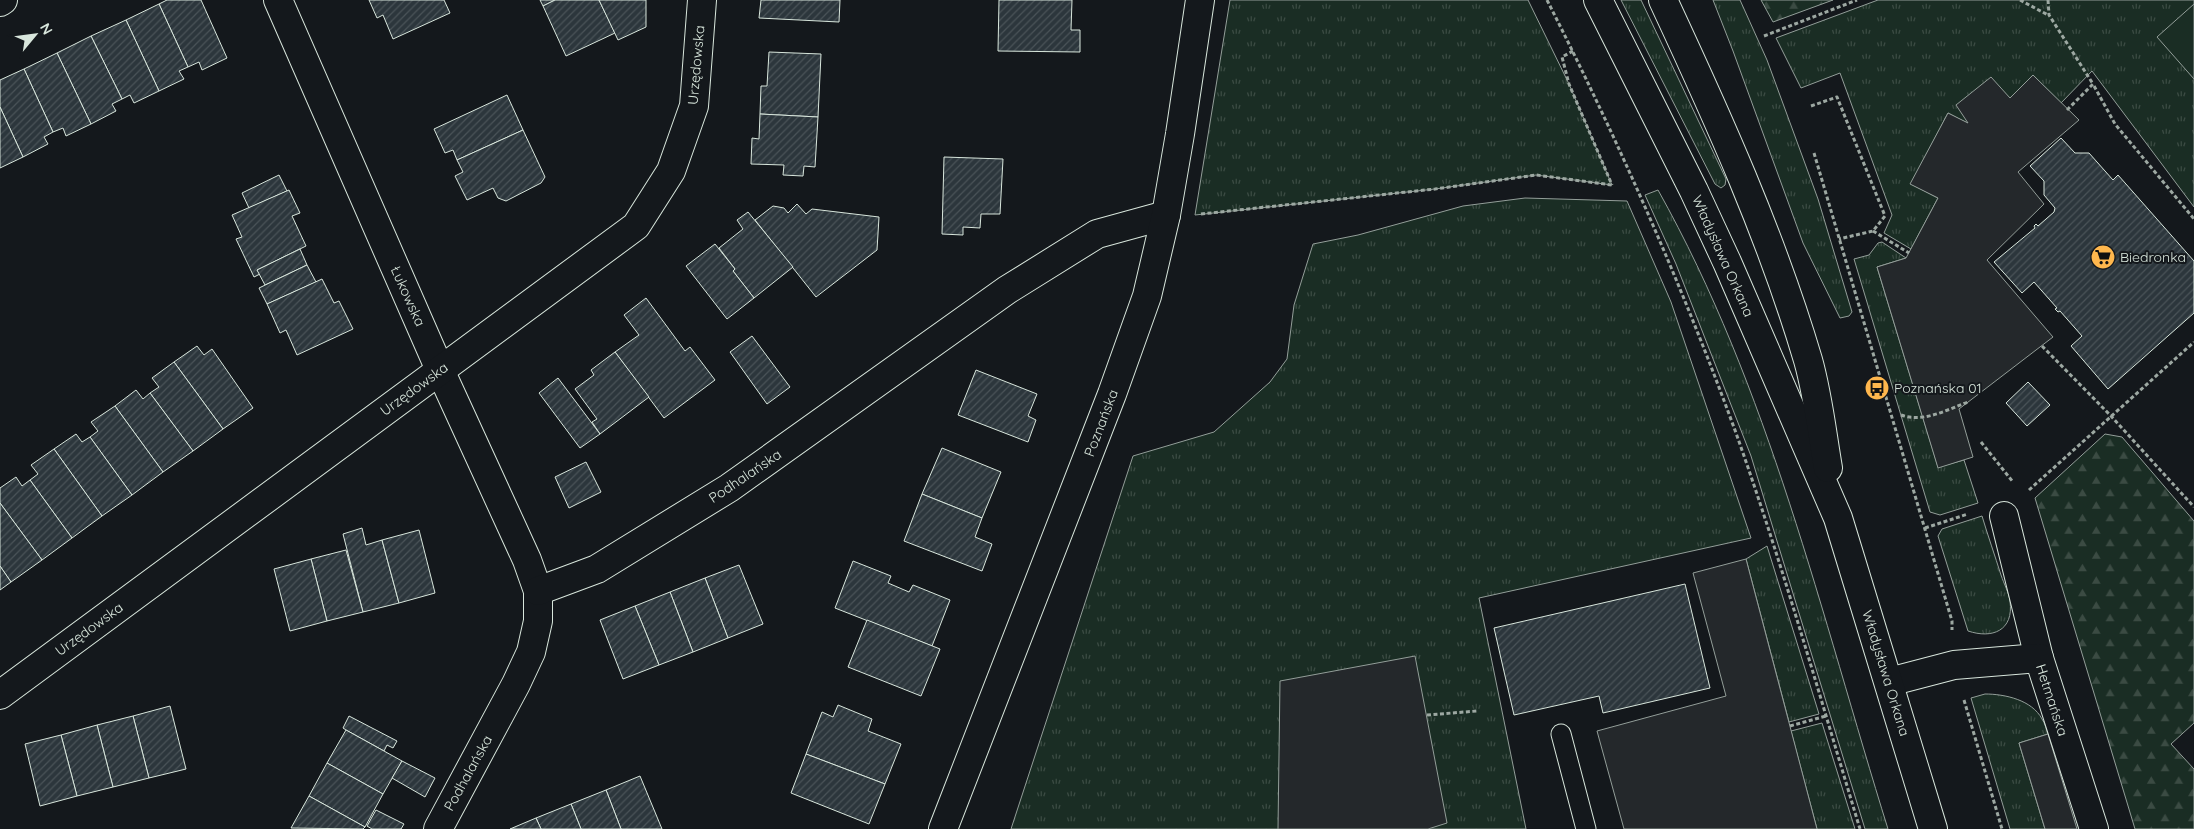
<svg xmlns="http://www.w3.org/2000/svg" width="2194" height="829" font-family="Quicksand,sans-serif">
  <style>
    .grass { fill: url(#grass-tufts); stroke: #939e99 }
    .forest { fill: url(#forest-firs); stroke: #939e99 }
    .pitch { fill: #1a2d24; stroke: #939e99 }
    .parking { fill: #24282b; stroke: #939e99 }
    .building { fill: url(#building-hatch); stroke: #d8e6dc }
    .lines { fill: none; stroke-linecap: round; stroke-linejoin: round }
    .service-casing { stroke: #d8e6dc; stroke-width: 21 }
    .minor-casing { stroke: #d8e6dc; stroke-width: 30 }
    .tertiary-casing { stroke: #d8e6dc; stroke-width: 30 }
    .path { stroke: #9da8a2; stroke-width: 3; stroke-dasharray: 4 2.5; stroke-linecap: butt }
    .service { stroke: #14181c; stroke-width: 19 }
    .minor { stroke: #14181c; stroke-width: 28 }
    .tertiary { stroke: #14181c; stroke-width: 28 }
    .labels { text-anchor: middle; stroke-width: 4; stroke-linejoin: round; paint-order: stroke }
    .street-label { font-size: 14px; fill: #d8e6dc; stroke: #14181c }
    .poi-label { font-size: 14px; fill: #d8e6dc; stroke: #14181c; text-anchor: start }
  </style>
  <defs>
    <pattern id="grass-tufts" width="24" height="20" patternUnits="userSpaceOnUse" patternTransform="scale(1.25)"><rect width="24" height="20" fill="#1a2d24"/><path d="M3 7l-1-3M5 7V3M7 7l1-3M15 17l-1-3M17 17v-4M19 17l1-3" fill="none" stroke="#3b4b43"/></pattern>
    <pattern id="forest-firs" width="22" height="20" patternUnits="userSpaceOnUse" patternTransform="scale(1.25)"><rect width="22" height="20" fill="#1a2d24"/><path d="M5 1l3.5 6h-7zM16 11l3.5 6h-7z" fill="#3b4b43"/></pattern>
    <pattern id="building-hatch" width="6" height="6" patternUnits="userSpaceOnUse" patternTransform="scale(1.25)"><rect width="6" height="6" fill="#2c363c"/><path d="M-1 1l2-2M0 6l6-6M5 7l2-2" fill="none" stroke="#4a5358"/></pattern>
  </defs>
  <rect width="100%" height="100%" fill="#14181c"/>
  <g class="grass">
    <polygon points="1230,0 1528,0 1569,84 1612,185 1536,175 1435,189 1195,215"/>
    <polygon points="1621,0 1641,0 1726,179 1725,185 1721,188 1715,184"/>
    <polygon points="1713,0 1740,0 1767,60 1818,199 1852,312 1849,316 1840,318 1803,243 1733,51"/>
    <polygon points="1878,0 2194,0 2194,207 2092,71 2061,103 2033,75 2010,98 1969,124 1948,113 1911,184 1938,198 1911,249 1884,233 1892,215 1840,73 1801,88 1776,38"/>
    <path d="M1658,190c111,198 163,424 230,639h-23l-114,-373 -75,-192 -31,-69z"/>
    <polygon points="1525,198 1627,201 1671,302 1751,538 1479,598 1526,829 1011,829 1133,456 1214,432 1270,382 1287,359 1294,305 1313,244 1358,235 1463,206"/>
    <polygon points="1882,242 1906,258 1877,267 1938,467 1964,460 1978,503 1940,515 1930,512 1854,259 1869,255 1878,243"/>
    <path d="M1982,516c6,20 13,40 19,59 3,9 8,18 9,26 4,30 -18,38 -42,30l-30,-95 4,-7z"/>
    <polygon points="1767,546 1819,714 1789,722 1746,559"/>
    <path d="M1985,694c20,0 47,6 57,25 3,4 4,10 6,15l-29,9 26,86h-35l-39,-131z"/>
    <polygon points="1822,723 1855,829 1817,829 1791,731"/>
  </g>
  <g class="forest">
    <polygon points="1761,0 1833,0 1773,22"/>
    <polygon points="2105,434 2122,437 2194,521 2194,723 2171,744 2194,769 2194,829 2135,829 2035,498"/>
  </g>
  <polygon class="pitch" points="2194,4 2194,79 2157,37"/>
  <g class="parking">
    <polygon points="2033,75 2079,120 2018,172 2044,204 1987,260 2053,337 1959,409 1973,457 1938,468 1877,267 1906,258 1938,198 1910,184 1948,113 1968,123 1956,105 1991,77 2010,98"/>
    <polygon points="1746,559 1817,829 1624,829 1597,731 1726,696 1693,573"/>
    <polygon points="1415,656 1447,823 1428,829 1278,829 1280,681"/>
    <polygon points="2048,734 2077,829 2045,829 2019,743"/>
  </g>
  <g class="building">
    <polygon points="167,0 201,0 227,58 202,70 199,62 188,67 159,4"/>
    <polygon points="369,0 444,0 450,13 393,39 383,15 377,18"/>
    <polygon points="540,0 555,0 543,6"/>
    <polygon points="555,0 599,0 615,33 566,56 543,6"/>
    <polygon points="599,0 646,0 646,27 618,40"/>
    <polygon points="761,0 840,0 839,22 759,18"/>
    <polygon points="999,0 1072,0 1071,30 1080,30 1080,52 998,51"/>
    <polygon points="159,4 188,67 179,71 184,79 159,91 126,20"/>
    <polygon points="126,20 159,91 134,103 130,95 122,99 91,36"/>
    <polygon points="91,36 122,99 112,104 116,111 91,124 57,53"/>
    <polygon points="769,52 821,54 818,117 760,114 761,86 767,86"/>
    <polygon points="57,53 91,124 66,136 63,128 53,132 24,69"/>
    <polygon points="24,69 53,132 44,137 48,144 23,157 0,107 0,80"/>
    <polygon points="507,95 523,130 457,160 453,150 445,153 434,129"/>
    <polygon points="0,107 23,157 0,168"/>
    <polygon points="760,114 818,117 815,167 804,166 803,176 783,175 784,165 751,164 752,138 759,139"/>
    <polygon points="523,130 545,177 541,183 506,201 498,198 493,188 467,200 455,176 463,172 457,160"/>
    <polygon points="2061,138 2075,153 2089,153 2113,180 2118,175 2194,261 2194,313 2108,389 2071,346 2082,336 2060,311 2058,312 2055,309 2057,308 2034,282 2022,293 1994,262 2035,228 2034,226 2036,224 2038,226 2054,212 2055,208 2044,195 2044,181 2030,166"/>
    <polygon points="944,157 1003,159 1000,214 981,214 980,228 963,227 963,235 942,234"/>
    <polygon points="279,175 287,191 249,208 242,193"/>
    <polygon points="289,190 300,213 292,216 306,246 257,270 260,274 254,277 236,239 242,237 232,215"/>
    <polygon points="797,204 806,214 812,209 879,217 877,250 816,297 755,220 773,206 784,208 788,213"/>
    <polygon points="748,212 793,267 754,298 733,271 735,269 719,248 743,229 737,220"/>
    <polygon points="715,244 735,269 733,271 754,298 727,319 686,266"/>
    <polygon points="300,249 307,265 265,285 257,270"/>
    <polygon points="307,265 316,282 267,304 259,288"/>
    <polygon points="322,279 334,303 339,301 353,329 297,355 286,330 280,333 267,304"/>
    <polygon points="646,298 685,351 690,347 715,380 664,418 615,352 639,335 624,315"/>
    <polygon points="752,336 790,387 767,404 730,352"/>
    <polygon points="197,346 204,355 212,349 253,408 223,429 174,362"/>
    <polygon points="615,352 649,397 600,434 592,422 597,419 575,389 594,375 591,370"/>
    <polygon points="174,362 223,429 193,451 150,393 159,387 152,378"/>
    <polygon points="976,370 1037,394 1028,416 1036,420 1028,442 958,415"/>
    <polygon points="558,378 600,434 580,448 539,393"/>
    <polygon points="2028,382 2050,405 2027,426 2006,403"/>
    <polygon points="136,390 143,399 150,393 193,451 163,472 115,406"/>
    <polygon points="115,406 163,472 132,495 90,437 98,431 91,422"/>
    <polygon points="76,434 82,442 90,437 132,495 102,516 54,449"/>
    <polygon points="942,448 1001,472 982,518 922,494"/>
    <polygon points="54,449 102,516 72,538 30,480 38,474 31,465"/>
    <polygon points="586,462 601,492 569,508 555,477"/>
    <polygon points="16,477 22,486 30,480 72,538 42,560 0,503 0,488"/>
    <polygon points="922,494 982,518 975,537 992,544 982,571 904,541"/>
    <polygon points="0,503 42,560 11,582 0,566"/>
    <polygon points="362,528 366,545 382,540 399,603 363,612 343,534"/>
    <polygon points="419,530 435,593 399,603 382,540"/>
    <polygon points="346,550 363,612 327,621 311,559"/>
    <polygon points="311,559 327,621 290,631 274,569"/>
    <polygon points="853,561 891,576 888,583 909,592 913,585 950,600 932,646 835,608"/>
    <polygon points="739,565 763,624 728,638 705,578"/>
    <polygon points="0,566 11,582 0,590"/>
    <polygon points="705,578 728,638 693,652 670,592"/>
    <polygon points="1685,584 1710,688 1603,713 1599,696 1514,715 1494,628"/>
    <polygon points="670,592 693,652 659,665 635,606"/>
    <polygon points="635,606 659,665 623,679 600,620"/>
    <polygon points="867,620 940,649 921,696 848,667"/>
    <polygon points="838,705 872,719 868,731 901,744 885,784 806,754 822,712 833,717"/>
    <polygon points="170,706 186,769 149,778 133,716"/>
    <polygon points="133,716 149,778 113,787 97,725"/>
    <polygon points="349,716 397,741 393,748 387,745 384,751 346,730 343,728"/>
    <polygon points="97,725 113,787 77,796 61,735"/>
    <polygon points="346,730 402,761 383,794 327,763"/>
    <polygon points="61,735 77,796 40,806 25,744"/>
    <polygon points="806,754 885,784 869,824 791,793"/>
    <polygon points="402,761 435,778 425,797 392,778"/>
    <polygon points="327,763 383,794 365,827 309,796"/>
    <polygon points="640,776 662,829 621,829 606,790"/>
    <polygon points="606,790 621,829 581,829 571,804"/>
    <polygon points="309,796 365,827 363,829 291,828"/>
    <polygon points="571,804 581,829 541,829 536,818"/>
    <polygon points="376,810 404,824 401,829 372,829 367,826"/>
    <polygon points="536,818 541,829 510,829"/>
  </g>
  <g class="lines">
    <defs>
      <polyline id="service" points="1561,734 1586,829"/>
      <g id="minor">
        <polyline points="278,0 440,370 527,560 538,591 538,621 531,652 516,684 438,829"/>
        <polyline points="0,2 3,0"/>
        <polyline points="2004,516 2039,658 2094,829"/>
        <polyline points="538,591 597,569 729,488 1007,290 1097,234 1166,215"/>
        <polyline points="1889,682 1954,665 2039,658"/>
        <polyline points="0,695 636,226 671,171 694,106 702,0"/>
        <polyline points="943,829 1112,394 1147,296 1166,215 1180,134 1200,0"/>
      </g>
      <g id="tertiary">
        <polyline points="1598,0 1694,191 1727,262 1838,518 1933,829"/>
        <path d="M1663,0c55,118 108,235 145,360 10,35 14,73 20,108"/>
      </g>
    </defs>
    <use href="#service" class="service-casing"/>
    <use href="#minor" class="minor-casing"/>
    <use href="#tertiary" class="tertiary-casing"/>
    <g class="path">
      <path d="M1547,0c71,140 135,285 189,433 46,130 84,264 124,396"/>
      <polyline points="2020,0 2048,15"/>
      <polyline points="2048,0 2049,15 2093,84"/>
      <polyline points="1764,36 1857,0"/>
      <polyline points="1573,51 1562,57 1569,84 1612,185"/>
      <polyline points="1811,106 1837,97 1885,216 1873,231 1839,239"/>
      <polyline points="2067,110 2093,84 2115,124 2194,219"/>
      <polyline points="1814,153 1952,621 1952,630"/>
      <polyline points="1201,214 1435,189 1536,175 1612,185"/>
      <polyline points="1873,231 1909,253"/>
      <polyline points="2042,346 2111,416 2194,507"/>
      <path d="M1901,415c23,8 45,-5 67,-13"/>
      <polyline points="1981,442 2013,482"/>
      <polyline points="2029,490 2194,342"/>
      <polyline points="1925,528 1968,514"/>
      <polyline points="1964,700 2002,829"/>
      <polyline points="1427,715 1477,711"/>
      <polyline points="1790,726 1826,716"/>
    </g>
    <use href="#service" class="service"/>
    <use href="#minor" class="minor"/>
    <use href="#tertiary" class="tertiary"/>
  </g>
  <defs>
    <symbol id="supermarket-disc" viewBox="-11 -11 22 22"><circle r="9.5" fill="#ffb74d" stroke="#14181c"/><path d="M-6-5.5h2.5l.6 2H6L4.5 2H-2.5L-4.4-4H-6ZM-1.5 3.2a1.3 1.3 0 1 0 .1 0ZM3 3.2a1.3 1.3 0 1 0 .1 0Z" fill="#111"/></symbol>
    <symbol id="bus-disc" viewBox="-11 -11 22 22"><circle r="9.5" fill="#ffb74d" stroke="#14181c"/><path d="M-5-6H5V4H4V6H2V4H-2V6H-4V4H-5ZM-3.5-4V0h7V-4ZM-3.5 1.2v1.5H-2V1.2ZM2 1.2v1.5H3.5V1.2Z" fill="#111"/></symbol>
  </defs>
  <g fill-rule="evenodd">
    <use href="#supermarket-disc" x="2089" y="243" width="28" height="28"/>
    <use href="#bus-disc" x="1863" y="374" width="28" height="28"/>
  </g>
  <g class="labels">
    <g class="street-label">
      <text transform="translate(696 65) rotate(-85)" y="5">Urzędowska</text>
      <text transform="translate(1723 256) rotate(66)" y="5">Władysława Orkana</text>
      <text transform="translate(408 296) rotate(66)" y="5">Łukowska</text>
      <text transform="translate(414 389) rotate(-36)" y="5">Urzędowska</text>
      <text transform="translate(1101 423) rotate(-69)" y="5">Poznańska</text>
      <text transform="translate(745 476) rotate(-34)" y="5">Podhalańska</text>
      <text transform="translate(89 629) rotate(-36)" y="5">Urzędowska</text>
      <text transform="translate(1886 673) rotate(73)" y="5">Władysława Orkana</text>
      <text transform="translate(2052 700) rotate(72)" y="5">Hetmańska</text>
      <text transform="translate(468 773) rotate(-61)" y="5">Podhalańska</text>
    </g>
    <g class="poi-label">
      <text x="2120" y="262">Biedronka</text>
      <text x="1894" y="393">Poznańska 01</text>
    </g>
  </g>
  <g transform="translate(35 35) rotate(61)" stroke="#14181c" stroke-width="4" paint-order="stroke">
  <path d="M0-4L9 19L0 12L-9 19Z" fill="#d8e6dc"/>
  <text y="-8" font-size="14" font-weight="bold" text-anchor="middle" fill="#d8e6dc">N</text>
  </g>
</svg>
